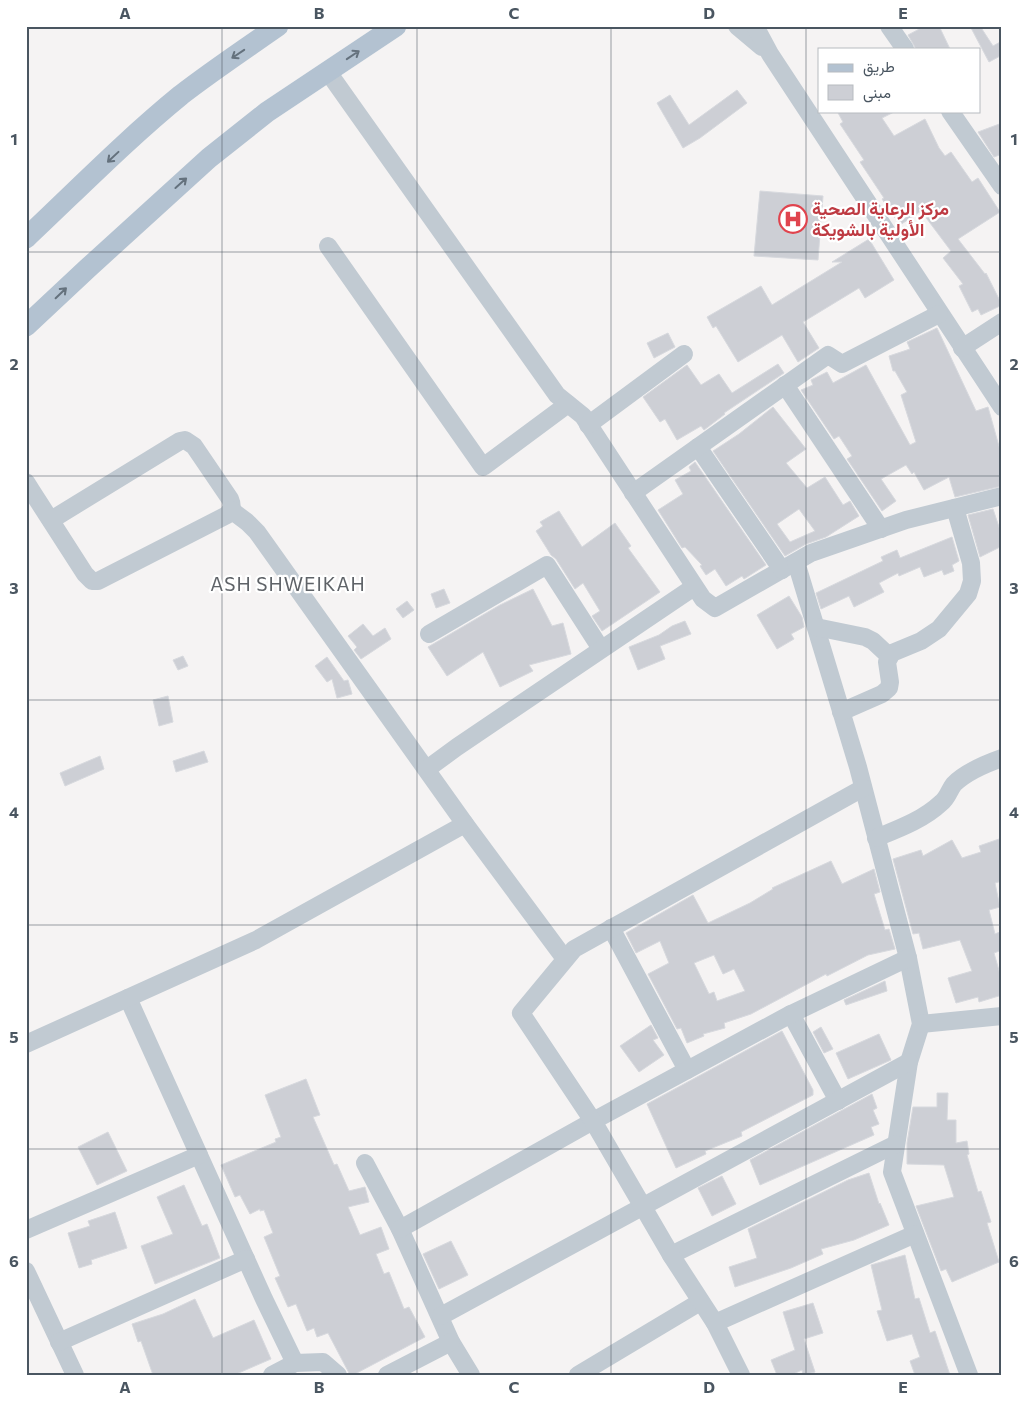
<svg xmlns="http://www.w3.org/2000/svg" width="1028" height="1401" font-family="Commissioner,Vazirmatn,sans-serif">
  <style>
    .building { fill: #cdcfd5; stroke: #d7d9de; fill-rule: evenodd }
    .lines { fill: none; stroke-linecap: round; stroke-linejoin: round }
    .minor { stroke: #c1cad2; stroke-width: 18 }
    .major { stroke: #b3c2d1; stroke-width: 21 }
    .oneway { stroke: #64717d }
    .grid { fill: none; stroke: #4a5661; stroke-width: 1; stroke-opacity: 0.55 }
    .labels { text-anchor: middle; stroke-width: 4.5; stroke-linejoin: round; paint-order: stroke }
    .health-label { font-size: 18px; font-weight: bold; fill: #be3a42; stroke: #fff; text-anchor: start }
    .neighbourhood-label { font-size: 19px; letter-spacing: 1px; fill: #5f6368; stroke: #fff }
    .neatline { fill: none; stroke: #4a5661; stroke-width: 2 }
    .grid-label { font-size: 16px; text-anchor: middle; font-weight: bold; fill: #4a5661 }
  </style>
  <rect width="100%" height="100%" fill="#f5f3f3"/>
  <g class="building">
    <polygon points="925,26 939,26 950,49 916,49 908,35"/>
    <polygon points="970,26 980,26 993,46 1002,41 1002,55 989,62"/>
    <polygon points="737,90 747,103 700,138 683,148 657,103 670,95 689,125"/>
    <polygon points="837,111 896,111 882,118 894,136 925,119 939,148 945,156 951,152 972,182 978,178 1000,212 958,239 985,274 986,273 1002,305 981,315 978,309 972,312 959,286 963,284 943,258 951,251 921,211 900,225 882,199 884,198 860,162 864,160 840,124 843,122"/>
    <polygon points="1002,123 1002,154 994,157 978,132"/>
    <polygon points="760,191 823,196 818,260 754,256"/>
    <polygon points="869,239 894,280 865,298 859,288 803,322 819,348 798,362 782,335 738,362 716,326 713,328 707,317 761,286 772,305 842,262 832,262"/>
    <polygon points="937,328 976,411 988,407 1002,457 1002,486 955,497 949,477 924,490 914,472 912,474 906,465 881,479 896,501 882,511 847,459 852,456 839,436 834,439 801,390 813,385 811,380 827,372 833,383 866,365 910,445 916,442 901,395 907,392 895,371 893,371 889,356 910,349 907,342"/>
    <polygon points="668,333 675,347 654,358 647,343"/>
    <polygon points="778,364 784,373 724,413 725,414 704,430 701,426 677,440 665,419 660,422 643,397 687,365 701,385 719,374 732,393"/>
    <path d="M773,407l33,42 -20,14 21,25 18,-11 18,28 7,-4 9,15 -33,21 -20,7 -21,12 -72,-105 26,-17zM799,509l16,22 -25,11 -13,-18z"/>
    <polygon points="695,462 766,565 744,579 742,576 726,586 715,569 706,575 700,566 702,565 685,547 682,548 658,510 683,494 675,480 691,471 689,467"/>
    <polygon points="993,509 1002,536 1002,546 980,557 968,515"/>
    <polygon points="559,511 582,547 615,523 631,546 628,548 660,592 602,631 592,616 600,611 583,583 575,589 556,559 551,555 536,531 543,526 540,522"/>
    <polygon points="952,537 959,561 952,565 954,571 944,575 942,570 924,577 920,567 899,576 898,573 879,583 884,592 854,607 849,596 821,609 816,593 883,561 881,557 897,550 900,558"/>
    <polygon points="444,589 450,603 436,608 431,594"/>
    <polygon points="533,589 552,626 563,623 571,654 529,665 533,671 500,687 483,652 447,676 428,647 500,605"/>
    <polygon points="789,596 802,617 804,627 791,634 794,639 777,649 757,615"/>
    <polygon points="407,601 414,610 403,618 396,609"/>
    <polygon points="685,621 691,634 660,646 665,659 638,670 629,647 659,635 672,626"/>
    <polygon points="363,624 373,636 385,628 391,639 361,659 354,650 357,647 348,636"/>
    <polygon points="183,656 188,666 178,670 173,660"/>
    <polygon points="327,657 344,681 348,680 352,694 337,698 332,679 327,682 315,666"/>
    <polygon points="168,696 173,722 159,726 153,700"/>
    <polygon points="204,751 208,762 176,772 173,761"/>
    <polygon points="100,756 104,769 65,786 60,773"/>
    <polygon points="1002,838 1002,881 995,883 1000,907 989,910 995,934 1002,931 1002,950 994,953 1002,981 1002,995 979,1002 978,997 956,1003 948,978 972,971 960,940 923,949 919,933 913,934 893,859 921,850 923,856 952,840 962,858 981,852 979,846"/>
    <path d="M831,861l11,23 32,-15 6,23 -6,2 11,36 4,-1 6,20 -27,6 -41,21 -1,-2 -75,40 -27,9 1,5 -22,6 1,2 -17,7 -6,-15 -4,1 -29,-55 21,-11 -9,-22 -24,12 -10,-20 67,-38 15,28 42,-20 23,-14 -1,-1zM714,955l9,19 11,-5 11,22 -28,10 -3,-9 -5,2 -15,-31z"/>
    <polygon points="885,981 887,991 846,1005 844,1000"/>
    <polygon points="651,1025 658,1038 653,1040 664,1055 639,1072 620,1046"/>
    <polygon points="821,1027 833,1049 824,1053 813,1032"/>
    <polygon points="782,1031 813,1090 813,1095 741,1132 742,1136 705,1151 706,1154 676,1168 647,1104"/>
    <polygon points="879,1034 891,1060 848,1079 836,1053"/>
    <polygon points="306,1079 320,1115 313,1117 334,1165 337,1164 349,1191 365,1187 369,1202 348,1207 360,1235 381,1227 389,1249 376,1254 384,1274 389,1272 404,1309 409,1307 425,1337 353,1375 350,1375 328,1333 317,1337 314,1328 307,1331 296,1304 288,1307 275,1278 280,1276 264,1237 273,1233 264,1210 260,1211 260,1209 250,1214 240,1195 235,1197 221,1165 276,1142 275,1139 281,1137 265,1095"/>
    <polygon points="937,1093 948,1093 947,1120 956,1120 956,1143 967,1141 969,1154 967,1155 978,1192 981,1191 991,1222 987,1223 999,1262 952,1282 946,1269 941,1271 916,1206 954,1197 944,1165 907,1164 907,1143 913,1107 937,1107"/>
    <polygon points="872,1094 877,1108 873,1110 879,1124 871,1127 874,1135 760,1185 750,1160"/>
    <polygon points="108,1132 127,1171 97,1185 78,1147"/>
    <polygon points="869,1173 879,1204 880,1203 889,1225 854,1240 821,1249 823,1254 791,1268 735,1287 729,1267 757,1258 748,1229 848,1180"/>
    <polygon points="722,1176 736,1204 712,1216 698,1188"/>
    <polygon points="184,1185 202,1226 207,1224 220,1258 155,1284 141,1246 173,1234 157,1197"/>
    <polygon points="115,1212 127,1248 91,1260 92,1264 79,1268 68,1233 90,1226 88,1221"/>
    <polygon points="451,1241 468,1275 439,1289 423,1254"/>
    <polygon points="905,1255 915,1299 919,1298 930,1333 935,1331 950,1375 915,1375 910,1361 920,1357 912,1334 887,1341 877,1311 882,1310 871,1265"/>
    <polygon points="195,1299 213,1338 254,1320 271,1359 234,1375 153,1375 141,1341 138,1342 132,1324 163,1314"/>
    <polygon points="813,1303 823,1333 804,1339 815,1372 803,1375 802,1370 791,1375 777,1375 771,1360 795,1350 783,1312"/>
  </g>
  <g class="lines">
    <g class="minor">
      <polyline points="737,26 762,47"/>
      <polyline points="755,26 770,54 1002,407"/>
      <polyline points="889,26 905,49"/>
      <polyline points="328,72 557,395 583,416 703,599 715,608 811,553 906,520 1002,496"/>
      <polyline points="950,111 1002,186"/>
      <polyline points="328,246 483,467 568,404"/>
      <polyline points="962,348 1002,322"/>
      <polyline points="785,385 881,529"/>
      <polyline points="588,425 684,354"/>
      <polyline points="698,447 782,570"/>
      <path d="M26,482l5,8 54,84 7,7h6l129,-66c5,-6 6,-9 3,-16l-36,-53 -9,-6 -5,1 -129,79"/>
      <polyline points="633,493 828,355 842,364 939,314"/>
      <polyline points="231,510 247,522 257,532 465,824 565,959"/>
      <polyline points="796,562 858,767 908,958 921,1024 909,1062 892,1172 969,1375"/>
      <polyline points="816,627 865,637 873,641 889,656"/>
      <polyline points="429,634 547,565 601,649"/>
      <polyline points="841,712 882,694 889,688 890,682 887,662 892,653 921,641 939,629 968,594 972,581 971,563 955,508"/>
      <polyline points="427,769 457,747 694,587"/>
      <path d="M876,838c22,-9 47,-18 65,-35 7,-5 8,-13 13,-19 12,-12 31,-20 48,-26"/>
      <polyline points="611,928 687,1070"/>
      <polyline points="128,998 264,1299 295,1363"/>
      <polyline points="791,1014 838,1101"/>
      <polyline points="921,1024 1002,1016"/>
      <polyline points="26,1044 256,940 465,824"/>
      <polyline points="365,1163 400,1229 451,1342 471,1375"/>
      <polyline points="400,1229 593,1121 791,1014 908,958"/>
      <polyline points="26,1230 199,1155"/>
      <polyline points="671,1255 896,1144"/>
      <polyline points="26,1271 75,1375"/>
      <polyline points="441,1316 909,1062"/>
      <polyline points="715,1323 915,1234"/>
      <polyline points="59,1342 246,1259"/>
      <polyline points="272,1375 295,1363 323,1362 338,1375"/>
      <polyline points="387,1375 451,1342"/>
      <polyline points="578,1375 700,1302"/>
      <polyline points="741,1375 715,1323 671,1255 593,1121 521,1013 574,949 863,788"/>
    </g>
    <g class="major">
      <path d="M26,238c51,-48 101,-99 155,-143 31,-24 64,-46 97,-69"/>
      <polyline points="26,326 88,268 209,158 267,112 396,26"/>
    </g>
  </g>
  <defs><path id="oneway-shaft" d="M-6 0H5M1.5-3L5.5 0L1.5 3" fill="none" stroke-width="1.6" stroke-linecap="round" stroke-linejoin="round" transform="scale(1.25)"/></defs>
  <g class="oneway">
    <use href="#oneway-shaft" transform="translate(238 54) rotate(146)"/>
    <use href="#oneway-shaft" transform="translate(353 55) rotate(-34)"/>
    <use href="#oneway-shaft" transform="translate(113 157) rotate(137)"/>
    <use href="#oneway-shaft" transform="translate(181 183) rotate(-42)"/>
    <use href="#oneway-shaft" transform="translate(61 293) rotate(-44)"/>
  </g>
  <path class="grid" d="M222,26v1349M417,26v1349M611,26v1349M806,26v1349M26,252h976M26,476h976M26,700h976M26,925h976M26,1149h976"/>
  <defs>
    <symbol id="hospital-ring" viewBox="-11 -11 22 22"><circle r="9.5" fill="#fff" stroke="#e0444e" stroke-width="1.5"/><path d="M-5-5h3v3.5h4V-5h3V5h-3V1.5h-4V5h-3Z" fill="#e0444e"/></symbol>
  </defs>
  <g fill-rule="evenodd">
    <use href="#hospital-ring" x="777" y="203" width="32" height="32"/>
  </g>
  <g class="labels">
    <g class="health-label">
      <text x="812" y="215">مركز الرعاية الصحية<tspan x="812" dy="21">الأولية بالشويكة</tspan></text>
    </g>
    <g class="neighbourhood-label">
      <text x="288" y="591">ASH SHWEIKAH</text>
    </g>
  </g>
  <rect width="1028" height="1401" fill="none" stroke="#ffffff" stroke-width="55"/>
  <rect x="818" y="48" width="162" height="65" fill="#ffffff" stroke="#b7bbc0"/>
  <rect x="828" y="64" width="25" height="8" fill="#b3c2d1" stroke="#b7bbc0"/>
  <text x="863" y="72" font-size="15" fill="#4a5661">طريق</text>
  <rect x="828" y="85" width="25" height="15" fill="#cdcfd5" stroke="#b7bbc0"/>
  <text x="863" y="98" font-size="15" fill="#4a5661">مبنى</text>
  <rect x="28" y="28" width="972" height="1346" class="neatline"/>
  <g class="grid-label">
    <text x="125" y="19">A</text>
    <text x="319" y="19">B</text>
    <text x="514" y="19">C</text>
    <text x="709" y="19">D</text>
    <text x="903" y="19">E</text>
    <text x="14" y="145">1</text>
    <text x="1014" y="145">1</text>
    <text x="14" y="370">2</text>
    <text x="1014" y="370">2</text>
    <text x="14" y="594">3</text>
    <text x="1014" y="594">3</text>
    <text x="14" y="818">4</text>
    <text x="1014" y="818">4</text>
    <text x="14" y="1043">5</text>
    <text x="1014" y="1043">5</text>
    <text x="14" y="1267">6</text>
    <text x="1014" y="1267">6</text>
    <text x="125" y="1393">A</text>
    <text x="319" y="1393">B</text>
    <text x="514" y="1393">C</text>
    <text x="709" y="1393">D</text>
    <text x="903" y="1393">E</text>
  </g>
</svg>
